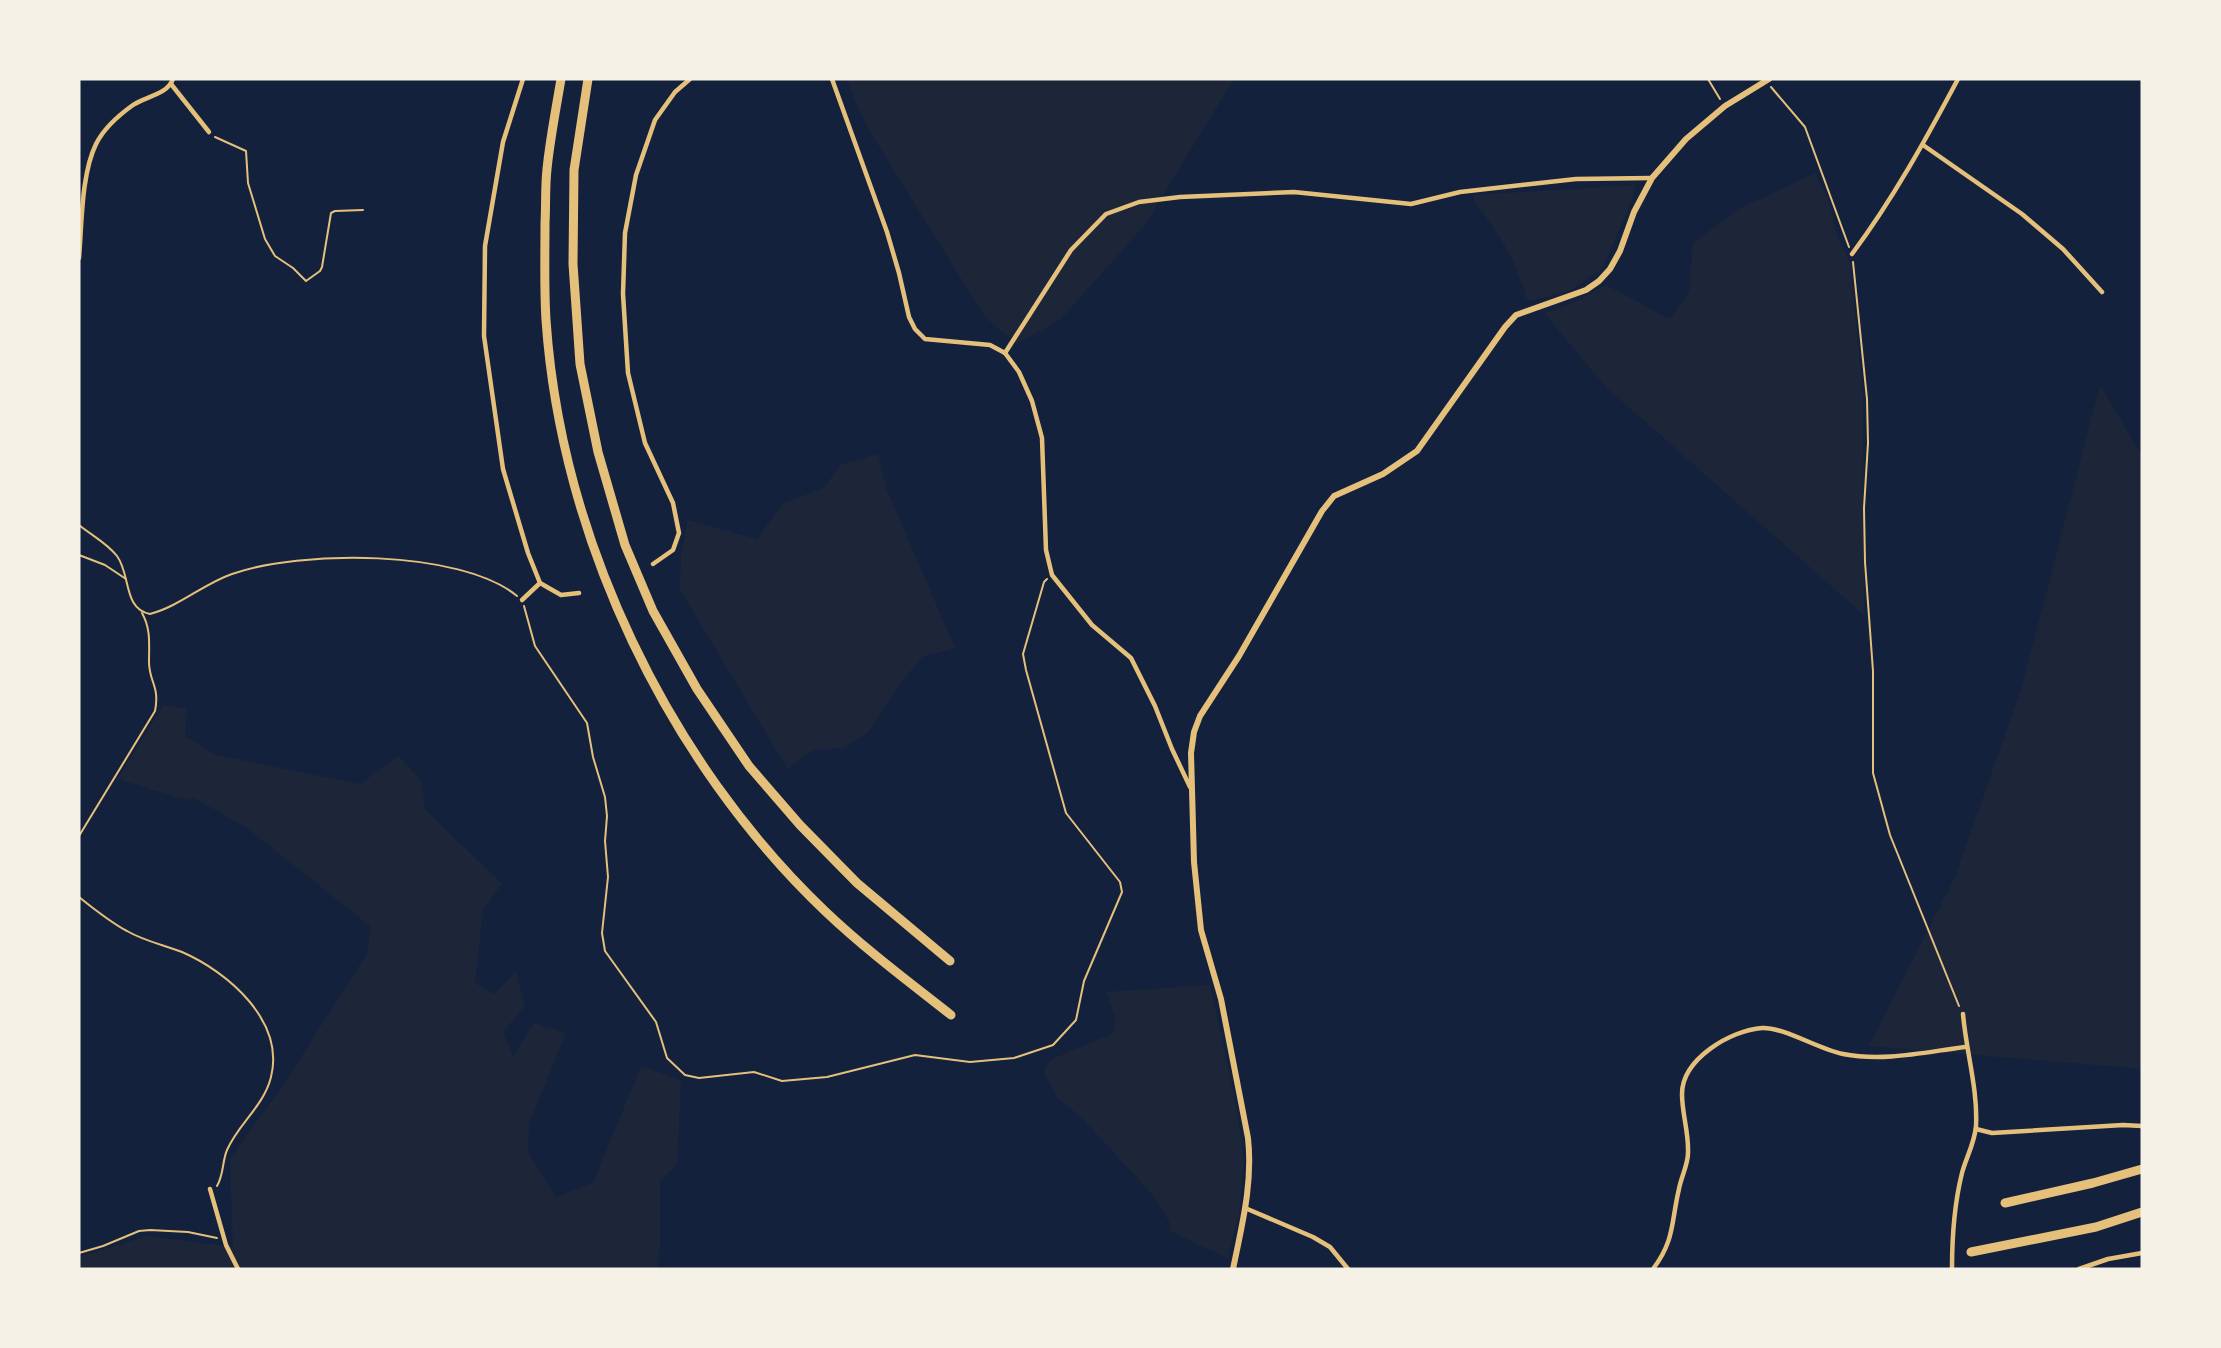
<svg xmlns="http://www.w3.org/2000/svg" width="2221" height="1348" font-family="Rubik,sans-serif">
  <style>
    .green { fill: #1d2539 }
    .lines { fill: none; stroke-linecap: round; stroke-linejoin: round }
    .path { stroke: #e5c07b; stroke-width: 2 }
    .minor { stroke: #e5c07b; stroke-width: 4.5 }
    .tertiary { stroke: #e5c07b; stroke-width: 6 }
    .motorway { stroke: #e5c07b; stroke-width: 9 }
  </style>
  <rect width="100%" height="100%" fill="#14213d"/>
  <g class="green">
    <polygon points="846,79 1234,79 1144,226 1061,319 1017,344 985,317 867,127"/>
    <polygon points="1815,173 1829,200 1837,236 1850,262 1863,395 1864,615 1607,388 1544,313 1569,305 1606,285 1670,319 1689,292 1693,243 1739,209"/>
    <path d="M1636,185l-3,13 -31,71 -33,22 -38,10 -5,-3c-10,-40 -28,-65 -52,-97v-6z"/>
    <polygon points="2100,385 2142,456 2142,1069 1869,1046 1955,877 2022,687"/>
    <polygon points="878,454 886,488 955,648 922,657 900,684 868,732 844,748 813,750 788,769 680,590 681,553 688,520 757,539 783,503 824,488 840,465"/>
    <polygon points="163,705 187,709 185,736 216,755 360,784 398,756 421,780 425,809 502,884 483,910 475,983 494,994 516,971 525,1006 503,1032 513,1056 534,1023 566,1033 529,1124 528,1152 556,1197 593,1183 641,1066 681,1080 677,1165 660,1181 660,1243 657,1269 79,1269 79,1257 148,1236 233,1247 230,1158 280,1090 368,952 370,926 247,828 194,798 186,800 118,779"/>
    <polygon points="1210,985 1236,1104 1244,1160 1239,1215 1227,1258 1170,1231 1169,1221 1151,1193 1083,1119 1057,1097 1043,1072 1052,1059 1112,1034 1116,1019 1106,992"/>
  </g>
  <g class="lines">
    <g class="path">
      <polyline points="1708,79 1720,99"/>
      <polyline points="1771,87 1805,127 1849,247"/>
      <polyline points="215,137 246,151 248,183 265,239 275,256 293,268 306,281 320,271 322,267 331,213 335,211 363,210"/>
      <polyline points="1853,262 1867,399 1868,443 1864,508 1865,562 1873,671 1873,773 1890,835 1959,1006"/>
      <path d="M79,525c12,10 28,18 38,31 14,19 6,53 33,58 30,-8 53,-30 82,-40 67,-24 228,-25 285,22"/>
      <polyline points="79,555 105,565 126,579"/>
      <polyline points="524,606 535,646 587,723 593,757 605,797 607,816 605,841 608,877 602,933 605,951 656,1022 667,1058 685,1075 699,1078 754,1072 782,1081 827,1077 915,1055 970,1062 1014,1058 1053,1045 1076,1020 1084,981 1122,892 1120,882 1066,813 1026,670 1023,654 1044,582 1047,579"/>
      <path d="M79,836l76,-125c5,-25 -6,-29 -6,-49 0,-18 2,-33 -7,-49"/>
      <path d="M79,897c15,12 31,25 48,34 17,10 37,14 55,21 46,20 103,69 89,125 -7,29 -33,47 -44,73 -5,12 -3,24 -10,36"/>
      <polyline points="79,1253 103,1246 139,1231 150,1230 188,1232 217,1238"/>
    </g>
    <g class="minor">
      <polyline points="523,79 503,142 485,246 484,336 503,469 528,553 540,583 561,595 579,593"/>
      <polyline points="832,79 887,232 899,273 909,317 915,329 925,339 990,345 1005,353 1019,372 1032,401 1042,438 1046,550 1052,575 1092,625 1131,658 1155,706 1172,749 1190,787"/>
      <polyline points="171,84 209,132"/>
      <polyline points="1923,145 2022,214 2063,249 2102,292"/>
      <path d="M1852,254c41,-55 74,-115 106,-175"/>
      <path d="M79,258c3,-34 2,-83 17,-114 8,-16 23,-29 37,-39 13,-9 34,-10 40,-26"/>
      <polyline points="1005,353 1071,250 1106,214 1139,202 1180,197 1294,192 1411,204 1460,192 1576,179 1651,178"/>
      <polyline points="653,564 673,550 679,533 673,503 645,443 628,373 623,294 625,233 636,175 655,120 675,92 690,79"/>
      <polyline points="522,600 540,583"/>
      <polyline points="1976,1129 1992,1133 2123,1125 2142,1126"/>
      <polyline points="210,1189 226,1245 238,1269"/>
      <polyline points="1245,1208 1313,1237 1330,1247 1348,1269"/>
      <path d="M1653,1269c22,-29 18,-47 26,-80 2,-12 9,-24 9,-36 1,-20 -6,-39 -6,-59 0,-35 49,-64 80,-66 22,-1 56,21 81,26 41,8 82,-2 122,-7"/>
      <path d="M1952,1269c0,-33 2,-64 10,-96 4,-15 13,-31 14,-47 2,-37 -10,-75 -13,-112"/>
      <polyline points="2079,1269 2108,1259 2142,1253"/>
    </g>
    <path class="tertiary" d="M1233,1269c9,-44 20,-86 15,-131l-27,-139 -20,-69 -7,-68 -3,-109 3,-21 6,-16 39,-60 83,-145 12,-15 49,-22 34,-23 88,-124 11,-12 70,-25 13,-9 11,-12 10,-18 14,-39 18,-34 34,-39 39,-33 44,-27"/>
    <g class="motorway">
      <path d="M561,79c-5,30 -11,60 -14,90 -2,18 -1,37 -2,54 0,33 -1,65 1,97 15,218 122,442 280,592 39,37 83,70 125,103"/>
      <polyline points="588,79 574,170 573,264 580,364 598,452 625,545 653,611 697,689 749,766 800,825 857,883 950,961"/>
      <polyline points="2005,1203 2093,1183 2142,1169"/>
      <polyline points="1971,1252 2096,1227 2142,1212"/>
    </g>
  </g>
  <rect width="2221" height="1348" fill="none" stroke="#f6f1e7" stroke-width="161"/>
</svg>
